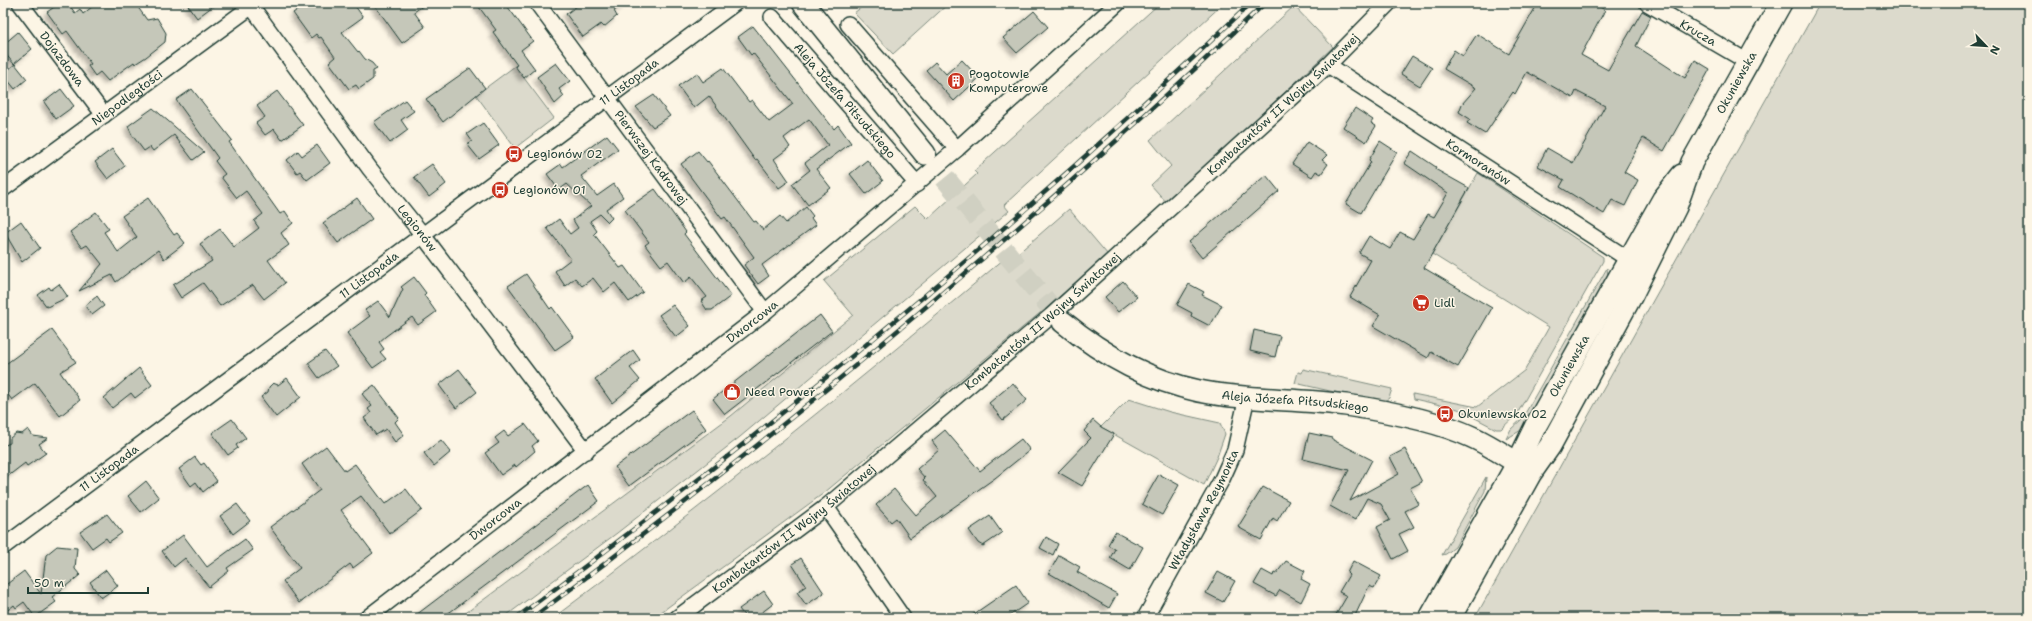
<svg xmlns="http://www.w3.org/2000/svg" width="2032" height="621" font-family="'Shantell Sans',sans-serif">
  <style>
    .green { fill: #dcdacc; stroke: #7e8c80 }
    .building { fill: #c5c7b9; stroke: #1f3d34; filter: url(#shadow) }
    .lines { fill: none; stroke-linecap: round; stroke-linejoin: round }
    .secondary-tunnel { stroke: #d0d0c2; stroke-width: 21; stroke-dasharray: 21 10; stroke-linecap: butt }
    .minor-casing { stroke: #1f3d34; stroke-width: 18 }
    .secondary-casing { stroke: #1f3d34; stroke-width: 24 }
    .minor { stroke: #fcf5e5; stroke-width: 15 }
    .secondary { stroke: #fcf5e5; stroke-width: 21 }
    .rail-casing { stroke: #1f3d34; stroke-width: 4.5 }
    .rail { stroke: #fcf5e5; stroke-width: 3; stroke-dasharray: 9; stroke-linecap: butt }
    .labels { text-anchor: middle; stroke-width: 3; stroke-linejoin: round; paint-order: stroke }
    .street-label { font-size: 12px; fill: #1f3d34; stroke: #fcf5e5 }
    .poi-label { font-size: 12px; fill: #1f3d34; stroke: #fcf5e5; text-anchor: start }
  </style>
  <defs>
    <filter id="shadow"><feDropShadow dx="-3.5" dy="3.5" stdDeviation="2" flood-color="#0004"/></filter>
  </defs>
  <rect width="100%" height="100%" fill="#fcf5e5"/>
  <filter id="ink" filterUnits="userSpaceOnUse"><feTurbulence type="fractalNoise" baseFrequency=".025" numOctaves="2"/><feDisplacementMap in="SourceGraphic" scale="8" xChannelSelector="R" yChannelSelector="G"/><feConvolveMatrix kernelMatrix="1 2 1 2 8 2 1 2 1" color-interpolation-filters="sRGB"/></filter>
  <g filter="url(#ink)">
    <g class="green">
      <polygon points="867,3 949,3 893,54 854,13"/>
      <polygon points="1160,3 1224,3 1004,205 1009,211 740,437 617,533 503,618 459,618 731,416 853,315 824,281 915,206 928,219 977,174 974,171"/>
      <polygon points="1820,3 2029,3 2029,618 1475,618"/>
      <polygon points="1294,6 1333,47 1167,203 1151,185 1171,166 1150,140"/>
      <polygon points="515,66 554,118 515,148 476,95"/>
      <polygon points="1478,173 1603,257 1603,261 1517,414 1501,429 1496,429 1458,409 1414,399 1413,394 1477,407 1525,370 1549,327 1432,254"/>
      <path d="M1069,209l39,46 -20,18 -264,220 -171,125h-100c154,-115 304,-235 451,-359l4,3z"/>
      <polygon points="1607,268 1608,276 1523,429 1506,439 1511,429 1522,419"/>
      <polygon points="1303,369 1392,389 1389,398 1385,401 1378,402 1295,383 1298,372 1302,373"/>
      <polygon points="1129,399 1170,412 1220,423 1225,434 1217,457 1204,485 1101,427"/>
      <polygon points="1486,477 1485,491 1455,547 1446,554 1442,555"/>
    </g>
    <g class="building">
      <polygon points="60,3 68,3 75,13 80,9 83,14 97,3 135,3 147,20 157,18 166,33 165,42 146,57 135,64 134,62 108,81 100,72 95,76 88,66 91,64 67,31 63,34 47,12"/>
      <polygon points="186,3 217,3 197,18"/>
      <polygon points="307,3 353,3 363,17 342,32 358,52 359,51 365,59 372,63 377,69 373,71 373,79 359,89 356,85 349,89 329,62 335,57 321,37 319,38 316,34 311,38 293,13"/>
      <polygon points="373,3 427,3 414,12 425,27 402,43"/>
      <polygon points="476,3 505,3 533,41 521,50 535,69 524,78 515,66 517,65 493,32 496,30"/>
      <polygon points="581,3 625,3 614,11 617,16 604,27 601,24 583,37 566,14"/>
      <polygon points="1538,3 1593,3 1605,10 1581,55 1608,70 1642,11 1651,16 1636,46 1685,78 1695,60 1710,69 1664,151 1643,138 1624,172 1638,180 1625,206 1612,200 1604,214 1560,187 1564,180 1538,166 1547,148 1573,163 1605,106 1576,91 1573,98 1527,72 1515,94 1513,92 1485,134 1467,123 1470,119 1459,112 1462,104 1476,88 1444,69 1454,50 1463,56 1477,34 1509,54"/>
      <polygon points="1034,11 1048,27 1017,53 1003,38"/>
      <polygon points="753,26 834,129 838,125 851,143 816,169 831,188 808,205 792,184 810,170 805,163 828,145 809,119 784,138 790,147 774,159 789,181 779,188 757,159 755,160 709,96 694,108 678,86 697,73 703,82 723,68 749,102 752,100 769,122 793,104 753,53 751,55 738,37"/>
      <polygon points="18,32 32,49 14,64 3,51 3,45"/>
      <polygon points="1412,56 1432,68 1420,86 1401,74"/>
      <polygon points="962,60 979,78 954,101 926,70 935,62 946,74"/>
      <polygon points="556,63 570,81 559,89 564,96 555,104 537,77"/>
      <polygon points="15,64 27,79 15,89 3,74"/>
      <polygon points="470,68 485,88 443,122 426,99"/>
      <polygon points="61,89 74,106 56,119 44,102"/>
      <polygon points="192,89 232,140 229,142 280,214 285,211 293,223 281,233 289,245 268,260 285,283 264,299 253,285 220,306 203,283 181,298 173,285 212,261 200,244 220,229 234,247 259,228 254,221 263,214 246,191 237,198 221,177 225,174 215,161 218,158 176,100"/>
      <polygon points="277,91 303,125 282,140 274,129 265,135 256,123 265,117 257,106"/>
      <polygon points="654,95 670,116 653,127 636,107"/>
      <polygon points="405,100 414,111 401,120 408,130 390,143 374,122"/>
      <polygon points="153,108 175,127 204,152 193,160 174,135 153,151 150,147 144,151 132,135 128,126"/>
      <polygon points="1355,108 1373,120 1371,123 1376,126 1366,142 1343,127"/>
      <polygon points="483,123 499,145 479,159 467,144 472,141 467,134"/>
      <polygon points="607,135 618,149 581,176 597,196 614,184 623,197 606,209 612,218 608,222 600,214 590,221 597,231 594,234 620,268 624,266 643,292 629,302 615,283 604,292 593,278 582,286 575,278 565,286 555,271 571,259 547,228 559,219 570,234 578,228 573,220 591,206 567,184 559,190 547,174 561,164 563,167"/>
      <polygon points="1380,141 1397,152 1361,213 1346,204 1371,162 1369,160"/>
      <polygon points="1307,142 1327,155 1322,160 1328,164 1321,174 1316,171 1312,177 1292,164"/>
      <polygon points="317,145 330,163 307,180 300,171 297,173 287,160 298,151 302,156"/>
      <polygon points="112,149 125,166 108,179 95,162"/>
      <polygon points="698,151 707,162 708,161 754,222 756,221 763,230 780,216 786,223 806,207 813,216 811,218 816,225 762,265 769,276 758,284 744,265 754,257 725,217 722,219 681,164"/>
      <polygon points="1412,151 1436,167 1435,169 1469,188 1424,268 1492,308 1458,367 1431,352 1428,358 1373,326 1380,315 1350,297 1371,260 1359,253 1369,236 1390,249 1400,232 1413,239 1428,214 1434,217 1448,193 1404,163"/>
      <polygon points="867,160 883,181 866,194 850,174"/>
      <polygon points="432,164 446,184 429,197 414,177"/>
      <polygon points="1266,175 1279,191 1202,258 1189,242"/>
      <polygon points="655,189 686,232 684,234 731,296 712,310 707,310 701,301 707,297 691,277 684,283 668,261 661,266 645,245 649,242 625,210"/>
      <polygon points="148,198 174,235 177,233 185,243 164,259 158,250 116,282 112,275 79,291 102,264 87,245 82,248 70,232 96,212 109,229 104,232 118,252 137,237 122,216"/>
      <polygon points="357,198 372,219 338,243 323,223"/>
      <polygon points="21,221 40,248 22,262 5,233"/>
      <polygon points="526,274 550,309 552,307 574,337 555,350 508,286"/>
      <polygon points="414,277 426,293 424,295 436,312 418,325 412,317 386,336 379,342 384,349 380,352 386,359 373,368 347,333 370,316 365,310 378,301 390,317 403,289 401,287"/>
      <polygon points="1123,281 1137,297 1118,312 1105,297"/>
      <polygon points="59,284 68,297 47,307 38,295 49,287 51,290"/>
      <polygon points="1189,284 1204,292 1202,295 1222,305 1210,326 1191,316 1192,313 1177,305"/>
      <polygon points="97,296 104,306 92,315 85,306"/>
      <polygon points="673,305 690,326 676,337 659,315"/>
      <polygon points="820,315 832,331 725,414 713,399"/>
      <polygon points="52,330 76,362 60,372 80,400 60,416 35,383 12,400 3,388 3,366"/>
      <polygon points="1254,330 1280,336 1275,357 1250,351"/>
      <polygon points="633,350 640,360 630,368 640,380 612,403 595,379"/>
      <polygon points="325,351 337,366 319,378 308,363"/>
      <polygon points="139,368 152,385 135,398 131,393 112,408 104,398"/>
      <polygon points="459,369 477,392 456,408 439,385"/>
      <polygon points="287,378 301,397 276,417 261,397 268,392 269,387 273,383 278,385"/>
      <polygon points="1013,383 1027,400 1003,420 989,403"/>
      <polygon points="374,385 399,418 395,422 404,435 395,442 386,429 376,435 364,418 371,413 368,409 372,406 362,394"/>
      <polygon points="692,410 706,429 629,486 615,467"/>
      <polygon points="232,419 246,438 236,445 238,448 228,455 212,433"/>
      <polygon points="1093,420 1101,427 1114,434 1082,486 1058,472 1091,438 1084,431"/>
      <polygon points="525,424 538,441 532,446 535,451 516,467 515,465 501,475 485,453 499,443 495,438 504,431 508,436"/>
      <polygon points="28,429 33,436 48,438 39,444 46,453 27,466 25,463 3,480 3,446 10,443 10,438 16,433 22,434"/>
      <polygon points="945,430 980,471 1021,439 1030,450 995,478 910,538 896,518 891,522 876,505 894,489 916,515 937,497 923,480 925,478 917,469 939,450 932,441"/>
      <polygon points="1309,433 1333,438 1333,440 1372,460 1350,501 1399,474 1390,457 1405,449 1422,482 1410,488 1419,504 1405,511 1414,527 1399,534 1408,551 1393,559 1377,527 1390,520 1381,504 1367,498 1355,520 1330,506 1349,470 1303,459"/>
      <polygon points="441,440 451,452 434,466 424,453"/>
      <polygon points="326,446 345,471 355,464 385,504 406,489 422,510 390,534 361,496 341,510 373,553 353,568 350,564 299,603 283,581 300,568 270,527 320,490 302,464"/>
      <polygon points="195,457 201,465 204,463 217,481 203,492 196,482 191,486 179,469"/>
      <polygon points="1159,474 1179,485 1162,515 1142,504"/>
      <polygon points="146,481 159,498 141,512 128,496"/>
      <polygon points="588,485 599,501 450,612 440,618 412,618"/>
      <polygon points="1263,487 1289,501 1277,521 1273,518 1261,540 1238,527"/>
      <polygon points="237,504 250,521 233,534 220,516"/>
      <polygon points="107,514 122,533 109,542 106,538 92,548 80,532"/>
      <polygon points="990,516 1002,533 983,546 978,543 969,530"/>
      <polygon points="1115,532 1143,547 1130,570 1110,558 1115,549 1108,545"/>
      <polygon points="183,535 207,567 245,539 253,550 227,568 229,571 209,587 185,558 174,567 162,551"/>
      <polygon points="1046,537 1058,544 1053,555 1040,548"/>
      <polygon points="57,546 77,548 75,569 80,575 52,597 56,602 35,617 24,602 16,608 14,605 3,614 3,587 24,571 41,594 46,555"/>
      <polygon points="1059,555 1080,567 1077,572 1117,594 1109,608 1049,573"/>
      <polygon points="801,558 824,593 806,605 797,592 806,586 792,564"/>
      <polygon points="1286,561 1305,571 1301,579 1310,584 1301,602 1280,590 1276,596 1254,584 1262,570 1273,576 1274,573 1276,574"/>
      <polygon points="1353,561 1381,576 1374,588 1369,586 1354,618 1334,618 1347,596 1339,592 1349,575 1347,573"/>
      <polygon points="106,570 118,586 101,598 90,582"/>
      <polygon points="1218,572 1235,581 1223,602 1206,593"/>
      <polygon points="1016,585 1028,603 1006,618 968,618"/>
      <polygon points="764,591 773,604 761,613 764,618 746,618 739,609"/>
    </g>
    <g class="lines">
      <polyline class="secondary-tunnel" points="925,154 1063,322"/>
      <defs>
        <g id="minor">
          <path id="s1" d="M20,3l84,112"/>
          <path id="s2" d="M249,3l121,166 52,65 164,217"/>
          <path id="s3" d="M537,3l228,309"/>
          <path id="s4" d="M1647,3l101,59"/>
          <path id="s5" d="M772,17l145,167"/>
          <polyline points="848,24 957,149"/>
          <path id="s6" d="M1328,65l300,194"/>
          <path id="s7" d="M3,189l253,-186"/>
          <polyline points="826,507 903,618"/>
          <path id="s8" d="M3,547l732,-544"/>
          <path id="s9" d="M367,618l398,-306 192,-163 161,-146"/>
          <path id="s10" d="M677,618l149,-111 225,-191 277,-251 61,-62"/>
          <path id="s11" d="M1145,618l77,-139 13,-29 12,-53"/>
        </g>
        <g id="secondary">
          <polyline points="803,3 925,154"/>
          <path id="s12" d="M1063,322c40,33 85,58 136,69 48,10 99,7 147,14 40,6 90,15 126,32 20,9 39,22 57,34"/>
          <path id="s13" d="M1430,618l87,-154 18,-37 128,-228 19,-24"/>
          <path id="s14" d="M1450,618l81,-145 19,-27 82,-151 44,-88 16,-45 89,-159"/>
        </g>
      </defs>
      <use href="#minor" class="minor-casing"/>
      <use href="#secondary" class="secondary-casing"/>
      <use href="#minor" class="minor"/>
      <use href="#secondary" class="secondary"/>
      <defs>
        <g id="rail">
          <path d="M516,618c257,-190 504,-394 735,-615"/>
          <path d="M532,618c257,-190 502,-395 733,-615"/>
        </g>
      </defs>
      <use href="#rail" class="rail-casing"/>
      <use href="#rail" class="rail"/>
    </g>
  </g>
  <defs>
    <symbol id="building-disc" viewBox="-11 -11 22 22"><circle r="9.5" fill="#c8321e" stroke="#fcf5e5"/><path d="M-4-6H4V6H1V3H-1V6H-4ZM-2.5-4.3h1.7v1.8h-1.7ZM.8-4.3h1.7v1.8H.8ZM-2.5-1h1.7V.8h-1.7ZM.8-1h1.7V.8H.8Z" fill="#fff"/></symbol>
    <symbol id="bus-disc" viewBox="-11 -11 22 22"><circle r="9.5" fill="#c8321e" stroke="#fcf5e5"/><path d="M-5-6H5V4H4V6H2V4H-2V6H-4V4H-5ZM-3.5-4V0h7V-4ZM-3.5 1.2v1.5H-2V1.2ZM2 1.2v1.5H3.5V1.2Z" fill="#fff"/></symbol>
    <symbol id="supermarket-disc" viewBox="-11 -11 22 22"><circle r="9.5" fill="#c8321e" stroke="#fcf5e5"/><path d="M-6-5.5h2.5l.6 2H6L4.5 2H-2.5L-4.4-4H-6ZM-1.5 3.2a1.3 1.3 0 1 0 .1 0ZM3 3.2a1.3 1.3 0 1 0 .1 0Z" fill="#fff"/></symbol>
    <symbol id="shop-disc" viewBox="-11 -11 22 22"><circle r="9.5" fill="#c8321e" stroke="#fcf5e5"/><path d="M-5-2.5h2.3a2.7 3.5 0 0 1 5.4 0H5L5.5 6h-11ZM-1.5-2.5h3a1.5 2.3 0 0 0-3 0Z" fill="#fff"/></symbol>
  </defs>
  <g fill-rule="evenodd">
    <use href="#building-disc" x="946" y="71" width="20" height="20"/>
    <use href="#bus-disc" x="504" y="144" width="20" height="20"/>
    <use href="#bus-disc" x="490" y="180" width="20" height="20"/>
    <use href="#supermarket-disc" x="1411" y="293" width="20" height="20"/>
    <use href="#shop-disc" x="722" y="382" width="20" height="20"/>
    <use href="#bus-disc" x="1435" y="404" width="20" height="20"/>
  </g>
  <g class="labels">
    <g class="street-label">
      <text dy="4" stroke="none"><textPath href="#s4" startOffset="59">Krucza</textPath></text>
      <text dy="4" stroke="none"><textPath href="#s1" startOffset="70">Dojazdowa</textPath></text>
      <text dy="4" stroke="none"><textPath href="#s8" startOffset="780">11 Listopada</textPath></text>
      <text dy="4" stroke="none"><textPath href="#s14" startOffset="608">Okuniewska</textPath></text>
      <text dy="4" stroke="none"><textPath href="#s7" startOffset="154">Niepodległości</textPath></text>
      <text dy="4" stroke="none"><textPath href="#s5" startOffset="111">Aleja Józefa Piłsudskiego</textPath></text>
      <text dy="4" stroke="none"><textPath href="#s10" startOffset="795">Kombatantów II Wojny Światowej</textPath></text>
      <text dy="4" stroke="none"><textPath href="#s3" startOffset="192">Pierwszej Kadrowej</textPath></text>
      <text dy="4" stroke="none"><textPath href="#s6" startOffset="179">Kormoranów</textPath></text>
      <text dy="4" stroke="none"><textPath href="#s2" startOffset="281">Legionów</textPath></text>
      <text dy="4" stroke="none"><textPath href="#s8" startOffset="456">11 Listopada</textPath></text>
      <text dy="4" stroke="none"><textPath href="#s9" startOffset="486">Dworcowa</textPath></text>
      <text dy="4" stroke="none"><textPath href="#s10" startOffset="471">Kombatantów II Wojny Światowej</textPath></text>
      <text dy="4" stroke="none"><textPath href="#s13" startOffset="288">Okuniewska</textPath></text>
      <text dy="4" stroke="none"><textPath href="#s12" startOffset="251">Aleja Józefa Piłsudskiego</textPath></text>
      <text dy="4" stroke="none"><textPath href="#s8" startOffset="132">11 Listopada</textPath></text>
      <text dy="4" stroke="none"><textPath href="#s11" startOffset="123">Władysława Reymonta</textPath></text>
      <text dy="4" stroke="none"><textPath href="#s9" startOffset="162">Dworcowa</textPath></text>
      <text dy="4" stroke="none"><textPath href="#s10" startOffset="147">Kombatantów II Wojny Światowej</textPath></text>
    </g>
    <g class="poi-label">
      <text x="969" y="78">Pogotowie<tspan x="969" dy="14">Komputerowe</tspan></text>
      <text x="527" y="158">Legionów 02</text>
      <text x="513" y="194">Legionów 01</text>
      <text x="1434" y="307">Lidl</text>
      <text x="745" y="396">Need Power</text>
      <text x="1458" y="418">Okuniewska 02</text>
    </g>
  </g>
  <rect width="2032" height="621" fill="none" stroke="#fcf5e5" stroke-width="16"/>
  <rect x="8" y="8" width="2016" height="605" fill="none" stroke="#1f3d34" stroke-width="1.5" filter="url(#ink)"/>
  <g transform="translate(1986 46) rotate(115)" stroke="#fcf5e5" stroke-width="3" paint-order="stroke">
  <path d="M0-3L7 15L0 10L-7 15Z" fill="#1f3d34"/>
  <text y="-6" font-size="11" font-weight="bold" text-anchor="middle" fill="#1f3d34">N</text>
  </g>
  <path d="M28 587v6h120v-6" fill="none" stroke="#1f3d34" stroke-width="2"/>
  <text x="34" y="587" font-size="12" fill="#1f3d34" stroke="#fcf5e5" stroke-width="3" paint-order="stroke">50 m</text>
</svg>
